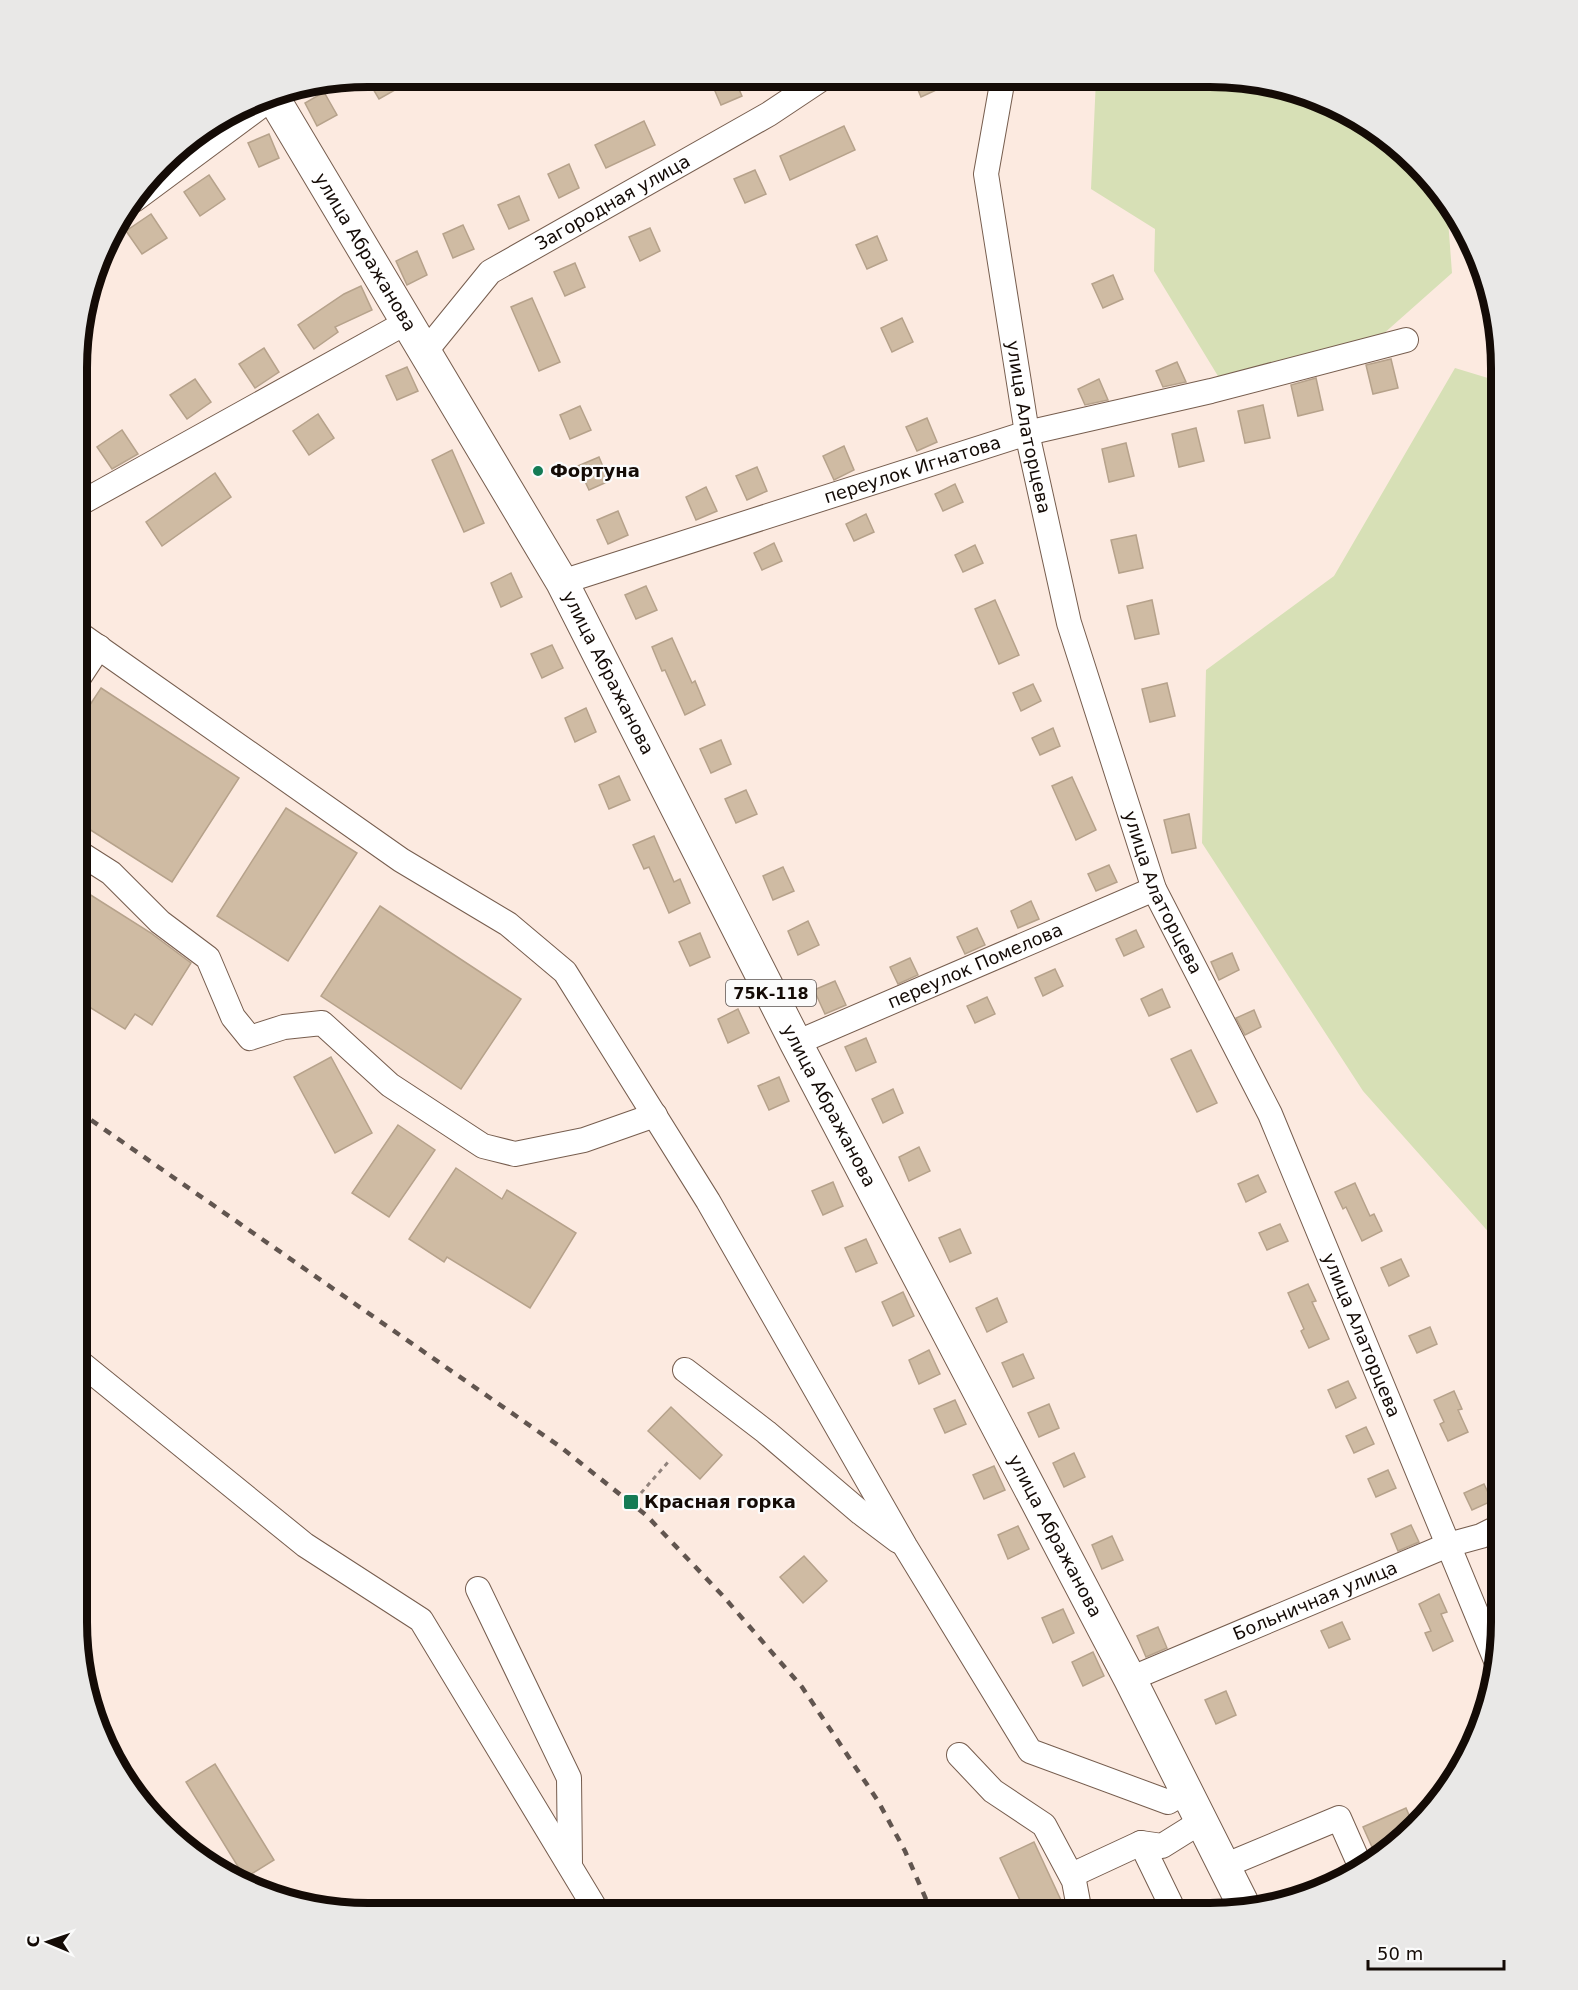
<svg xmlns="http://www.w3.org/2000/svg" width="1578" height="1990" font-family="'DejaVu Sans',sans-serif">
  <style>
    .green { fill: #d7e0b6 }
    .building { fill: #cfbba3; stroke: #b6a28b; stroke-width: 1.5 }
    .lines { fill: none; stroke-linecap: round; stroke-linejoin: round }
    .minor-casing { stroke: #765d4e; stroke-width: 26 }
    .major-casing { stroke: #765d4e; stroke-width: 34 }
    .path { stroke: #90827b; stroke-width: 3; stroke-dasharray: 4.5 4.5; stroke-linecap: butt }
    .minor { stroke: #fff; stroke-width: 24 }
    .major { stroke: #fff; stroke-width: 32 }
    .rail { stroke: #61554f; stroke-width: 4.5; stroke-dasharray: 8 8; stroke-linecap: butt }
    .poi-dot { fill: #147b55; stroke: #fbfbfb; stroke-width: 2 }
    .labels { text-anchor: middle; stroke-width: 4.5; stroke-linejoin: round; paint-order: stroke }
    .shield { fill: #fbfbfb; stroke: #595350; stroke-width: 1.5 }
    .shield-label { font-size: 16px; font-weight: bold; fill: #140b06 }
    .street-label { font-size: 18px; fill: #140b06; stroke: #fbfbfb }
    .poi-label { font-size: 18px; font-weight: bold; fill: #140b06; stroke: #fbfbfb; text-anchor: start }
    .rim { fill: none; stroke: #140b06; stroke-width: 8 }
  </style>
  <rect width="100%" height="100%" fill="#fceae0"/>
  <g class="green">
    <polygon points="1096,79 1249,79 1372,126 1447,206 1452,273 1355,359 1221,381 1154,271 1155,229 1091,189"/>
    <polygon points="1455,368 1501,382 1501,1246 1363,1091 1202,843 1206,670 1334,576"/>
  </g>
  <g class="building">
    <polygon points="366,77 368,76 418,77 379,99"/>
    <polygon points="709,77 734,78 742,96 721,105"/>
    <polygon points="913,78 962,78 921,97"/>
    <polygon points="324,92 337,115 317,126 305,103"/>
    <polygon points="644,121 655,145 606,168 595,145"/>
    <polygon points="844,126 855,150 790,180 780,156"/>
    <polygon points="269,134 279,158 259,167 248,143"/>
    <polygon points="569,164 579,188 559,198 548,174"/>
    <polygon points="755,170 766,194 745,203 734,179"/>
    <polygon points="209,175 225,199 200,216 184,192"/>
    <polygon points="519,196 529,220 509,229 498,205"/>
    <polygon points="151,214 167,238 142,254 126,231"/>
    <polygon points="463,225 474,249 453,258 443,234"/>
    <polygon points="650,228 660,251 640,261 629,237"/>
    <polygon points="877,236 887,260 867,269 856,245"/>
    <polygon points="417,251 427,275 407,285 396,261"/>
    <polygon points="575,263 585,287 565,296 554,272"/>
    <polygon points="1113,275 1123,299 1103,308 1092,284"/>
    <polygon points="361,286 372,310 335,327 338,332 314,349 298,325 344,294"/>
    <polygon points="532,298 560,362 539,371 511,307"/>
    <polygon points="902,318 913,342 892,352 881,328"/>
    <polygon points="264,348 279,372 255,388 239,364"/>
    <polygon points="1391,359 1398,388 1373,394 1366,365"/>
    <polygon points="1177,362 1186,382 1163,387 1156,371"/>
    <polygon points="407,367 418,391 397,400 386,376"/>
    <polygon points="1316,378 1323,410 1298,416 1291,385"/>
    <polygon points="195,379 211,402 187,419 170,395"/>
    <polygon points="1099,379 1108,400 1085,405 1078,389"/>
    <polygon points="1263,405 1270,438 1245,443 1238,411"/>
    <polygon points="580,406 591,430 570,439 560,415"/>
    <polygon points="318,414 334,438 309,455 293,431"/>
    <polygon points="927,418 937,442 917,451 906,427"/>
    <polygon points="1196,428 1204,461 1179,467 1172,434"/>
    <polygon points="122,430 138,454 112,469 97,447"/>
    <polygon points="1126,443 1134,476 1109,482 1102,449"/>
    <polygon points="844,446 854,470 834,480 823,456"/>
    <polygon points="452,450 484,523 464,532 432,460"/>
    <polygon points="599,457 609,481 589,490 578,466"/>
    <polygon points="757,467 767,491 747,500 736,476"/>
    <polygon points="215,473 231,497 162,546 146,522"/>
    <polygon points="955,484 963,502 943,511 935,494"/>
    <polygon points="706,487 717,511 696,520 686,497"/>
    <polygon points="618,511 628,535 608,544 597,520"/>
    <polygon points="866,514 874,532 854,541 846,524"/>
    <polygon points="1136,535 1143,568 1119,573 1111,540"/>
    <polygon points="774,543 782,561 762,570 754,553"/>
    <polygon points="975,545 983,563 963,572 955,555"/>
    <polygon points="511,573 522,597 501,607 491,583"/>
    <polygon points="646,586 657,610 636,619 625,595"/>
    <polygon points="995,600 1019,655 999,664 975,609"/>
    <polygon points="1152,600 1159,634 1135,639 1127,606"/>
    <polygon points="672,638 692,683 695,681 705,705 685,715 665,670 662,671 652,647"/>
    <polygon points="552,645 563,668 542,678 531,654"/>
    <polygon points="1167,683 1175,716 1150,722 1142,689"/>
    <polygon points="1033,684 1041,701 1021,711 1013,693"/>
    <polygon points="101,688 239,778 172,882 78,822 78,723"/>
    <polygon points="586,708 596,732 575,742 565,718"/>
    <polygon points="1053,728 1060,746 1040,755 1032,738"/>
    <polygon points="721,740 731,764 711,773 700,749"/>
    <polygon points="619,776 630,800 609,809 599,785"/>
    <polygon points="1072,777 1096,830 1076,840 1052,786"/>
    <polygon points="746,790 757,814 736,823 725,799"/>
    <polygon points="286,808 357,853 288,961 217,916"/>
    <polygon points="1189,814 1196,848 1172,853 1164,820"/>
    <polygon points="654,836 674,882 680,879 690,903 669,913 649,867 644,869 633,845"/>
    <polygon points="1109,865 1117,882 1096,891 1088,874"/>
    <polygon points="783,867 794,891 773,900 763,876"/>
    <polygon points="78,887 151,933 191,963 152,1025 135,1014 125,1029 78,1000"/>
    <polygon points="1031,901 1039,919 1018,928 1011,911"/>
    <polygon points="380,906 521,999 461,1089 321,996"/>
    <polygon points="808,921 819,945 798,955 788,931"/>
    <polygon points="977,928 985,945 965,954 957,937"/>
    <polygon points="1136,930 1144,947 1124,956 1116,939"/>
    <polygon points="700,933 710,957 690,966 679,942"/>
    <polygon points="1232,953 1239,970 1219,980 1211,962"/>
    <polygon points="910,958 918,975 898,984 890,967"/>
    <polygon points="1055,969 1063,986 1043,996 1035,978"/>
    <polygon points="835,981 846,1005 825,1014 814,990"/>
    <polygon points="1162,989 1170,1007 1149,1016 1141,999"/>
    <polygon points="987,997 995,1014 975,1023 967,1006"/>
    <polygon points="738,1009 749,1033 728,1043 718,1019"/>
    <polygon points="1254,1010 1261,1027 1245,1035 1236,1018"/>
    <polygon points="866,1038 876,1062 856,1071 845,1047"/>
    <polygon points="1191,1050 1217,1103 1197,1112 1171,1059"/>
    <polygon points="331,1057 372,1133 335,1153 294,1077"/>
    <polygon points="779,1077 789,1101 769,1110 758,1086"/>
    <polygon points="893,1089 903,1113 883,1123 872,1099"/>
    <polygon points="398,1125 435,1150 389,1217 352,1193"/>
    <polygon points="919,1147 930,1171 909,1181 899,1157"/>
    <polygon points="456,1168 502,1199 507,1190 576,1233 530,1308 447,1257 444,1262 409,1239"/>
    <polygon points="1258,1175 1266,1192 1246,1202 1238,1184"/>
    <polygon points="833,1182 843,1206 823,1215 812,1191"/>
    <polygon points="1355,1183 1370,1216 1374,1214 1382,1231 1362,1241 1346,1207 1343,1209 1335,1192"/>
    <polygon points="1280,1224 1288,1241 1267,1250 1259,1233"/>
    <polygon points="960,1229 971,1253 950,1262 939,1238"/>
    <polygon points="866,1239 877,1263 856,1272 845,1248"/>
    <polygon points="1401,1259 1409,1276 1389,1286 1381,1268"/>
    <polygon points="1308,1284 1316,1301 1312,1302 1329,1339 1309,1348 1301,1331 1304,1329 1288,1293"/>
    <polygon points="903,1292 914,1316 893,1326 882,1302"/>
    <polygon points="997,1298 1007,1322 987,1332 976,1308"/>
    <polygon points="1430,1327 1437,1344 1417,1353 1409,1336"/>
    <polygon points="929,1350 940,1374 919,1384 909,1360"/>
    <polygon points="1023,1354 1034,1378 1013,1387 1002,1363"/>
    <polygon points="1348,1381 1356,1398 1336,1408 1328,1390"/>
    <polygon points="1454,1391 1462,1409 1458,1410 1468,1432 1448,1441 1440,1424 1444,1422 1434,1400"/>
    <polygon points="955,1400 966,1424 945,1433 934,1409"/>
    <polygon points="1049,1404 1059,1428 1039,1437 1028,1413"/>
    <polygon points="671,1407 722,1455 700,1479 648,1431"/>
    <polygon points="1366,1427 1374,1444 1354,1453 1346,1436"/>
    <polygon points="1074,1453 1085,1477 1064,1487 1053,1463"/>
    <polygon points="994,1466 1005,1490 984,1499 973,1475"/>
    <polygon points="1388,1470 1396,1488 1376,1497 1368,1479"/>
    <polygon points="1484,1484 1492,1501 1472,1510 1464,1493"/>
    <polygon points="1411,1525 1419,1542 1398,1551 1391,1534"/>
    <polygon points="1018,1526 1029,1549 1008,1559 998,1535"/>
    <polygon points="1112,1536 1123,1560 1102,1569 1092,1545"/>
    <polygon points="804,1556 827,1581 803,1603 780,1577"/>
    <polygon points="1439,1594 1447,1612 1441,1614 1453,1641 1433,1651 1425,1633 1431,1631 1419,1604"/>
    <polygon points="1063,1609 1074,1633 1053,1643 1042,1618"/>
    <polygon points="1342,1622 1350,1639 1329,1648 1321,1631"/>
    <polygon points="1158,1627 1167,1648 1146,1657 1137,1636"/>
    <polygon points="1093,1652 1104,1676 1083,1686 1072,1662"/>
    <polygon points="1226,1691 1236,1715 1216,1724 1205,1700"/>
    <polygon points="215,1764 274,1860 245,1878 186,1782"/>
    <polygon points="1406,1808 1415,1829 1377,1858 1363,1827"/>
    <polygon points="1034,1842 1065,1909 1065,1913 1026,1913 1000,1858"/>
  </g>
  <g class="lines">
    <defs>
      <g id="minor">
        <path id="s1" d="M1003,78l-17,96 41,259 42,190 85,266 116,225 227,549"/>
        <polyline points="134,200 281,91"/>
        <path id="s2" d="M425,352l65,-80 279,-158 54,-36"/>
        <polyline points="79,504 407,322"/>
        <path id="s3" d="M562,582l465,-149 184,-42 195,-51"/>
        <polyline points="78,633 401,860 508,924 565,972 708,1201 905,1546 1030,1751 1168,1802 1187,1791"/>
        <polyline points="78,679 99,647"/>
        <polyline points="78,852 111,873 160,922 208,958 233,1017 250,1038 284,1027 322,1023 390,1085 483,1146 515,1154 584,1140 655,1115"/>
        <path id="s4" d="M796,1043l358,-154"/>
        <polyline points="77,1360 305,1545 421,1620 598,1913"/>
        <polyline points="685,1370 766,1432 861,1513 898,1541"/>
        <polyline points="478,1589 569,1778 570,1864"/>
        <path id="s5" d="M1130,1679l318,-134 33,-9 20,-10"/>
        <polyline points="959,1755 993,1791 1044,1825 1074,1881 1080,1913"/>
        <polyline points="1141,1843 1175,1913"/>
        <polyline points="1224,1866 1339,1818 1362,1870"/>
        <polyline points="1072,1875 1141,1843 1162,1846 1202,1821"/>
      </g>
      <g id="major">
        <path id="s6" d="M271,94l291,488 234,461 334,636 115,229"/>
      </g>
    </defs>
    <use href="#minor" class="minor-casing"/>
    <use href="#major" class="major-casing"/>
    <polyline class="path" points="641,1493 669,1461"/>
    <use href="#minor" class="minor"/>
    <use href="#major" class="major"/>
    <polyline class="rail" points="78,1111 562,1448 647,1516 723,1596 802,1687 878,1801 905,1851 932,1913"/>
  </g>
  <g class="poi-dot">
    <circle cx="538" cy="471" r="6"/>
    <rect x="623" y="1494" width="16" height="16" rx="3"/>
  </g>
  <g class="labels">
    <rect class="shield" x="726" y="980" width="90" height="26" rx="4.5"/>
    <g class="shield-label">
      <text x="771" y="999">75К-118</text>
    </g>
    <g class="street-label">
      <text dy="6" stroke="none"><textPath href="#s2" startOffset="244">Загородная улица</textPath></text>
      <text dy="6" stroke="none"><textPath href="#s6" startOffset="184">улица Абражанова</textPath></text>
      <text dy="6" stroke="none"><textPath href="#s1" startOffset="354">улица Алаторцева</textPath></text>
      <text dy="6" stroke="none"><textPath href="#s3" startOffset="368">переулок Игнатова</textPath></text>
      <text dy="6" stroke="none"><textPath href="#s6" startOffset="670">улица Абражанова</textPath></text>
      <text dy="6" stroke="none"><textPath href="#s1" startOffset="840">улица Алаторцева</textPath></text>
      <text dy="6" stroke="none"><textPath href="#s4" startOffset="195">переулок Помелова</textPath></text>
      <text dy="6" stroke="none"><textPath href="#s6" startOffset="1156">улица Абражанова</textPath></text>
      <text dy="6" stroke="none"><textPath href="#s1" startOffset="1326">улица Алаторцева</textPath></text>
      <text dy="6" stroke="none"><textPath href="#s6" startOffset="1642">улица Абражанова</textPath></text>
      <text dy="6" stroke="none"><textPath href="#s5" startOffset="201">Больничная улица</textPath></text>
    </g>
    <g class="poi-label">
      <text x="550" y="477">Фортуна</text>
      <text x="644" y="1508">Красная горка</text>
    </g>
  </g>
  <path d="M0 0H1578V1990H0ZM368 87H1210A281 281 0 0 1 1491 368V1622A281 281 0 0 1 1210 1903H368A281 281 0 0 1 87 1622V368A281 281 0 0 1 368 87Z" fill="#e9e8e7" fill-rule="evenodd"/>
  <path class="rim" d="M368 87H1210A281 281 0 0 1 1491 368V1622A281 281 0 0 1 1210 1903H368A281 281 0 0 1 87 1622V368A281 281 0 0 1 368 87Z"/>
  <g transform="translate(48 1942) rotate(272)" stroke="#fbfbfb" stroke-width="4.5" paint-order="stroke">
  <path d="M0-4.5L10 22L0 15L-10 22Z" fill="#140b06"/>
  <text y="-9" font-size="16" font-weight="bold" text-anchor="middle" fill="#140b06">С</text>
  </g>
  <path d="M1368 1960v9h136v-9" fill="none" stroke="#140b06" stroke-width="3"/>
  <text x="1377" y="1960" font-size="18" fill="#140b06" stroke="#fbfbfb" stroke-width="4.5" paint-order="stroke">50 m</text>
</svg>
